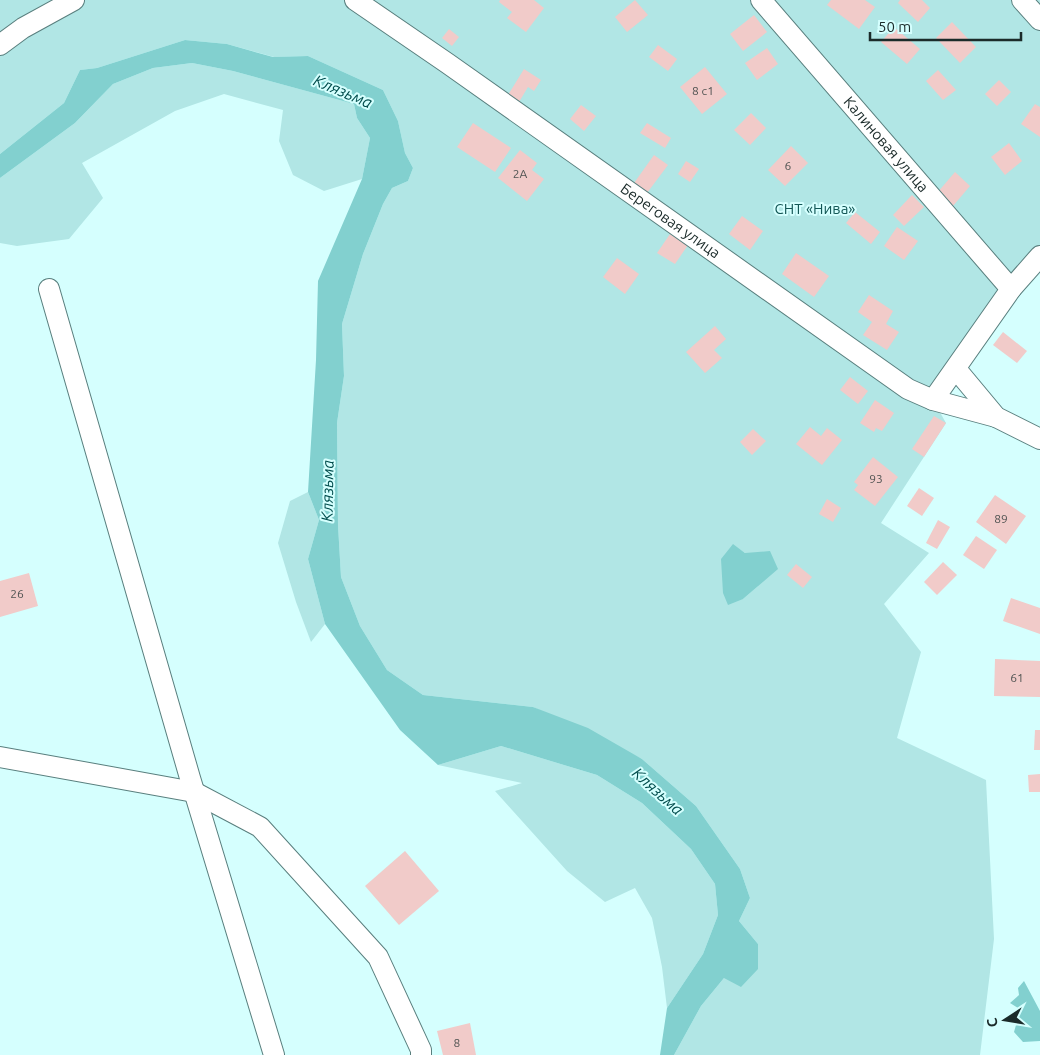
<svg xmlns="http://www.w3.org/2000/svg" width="1040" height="1055" font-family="Ubuntu,sans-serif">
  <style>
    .green { fill: #b1e6e5; fill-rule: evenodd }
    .water { fill: #82d0cf }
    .building { fill: #f1cbc9 }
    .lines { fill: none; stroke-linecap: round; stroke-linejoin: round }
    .minor-casing { stroke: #597f7e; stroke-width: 22 }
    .minor { stroke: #fff; stroke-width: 20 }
    .labels { text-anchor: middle; stroke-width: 4; stroke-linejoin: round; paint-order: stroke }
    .number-label { font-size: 12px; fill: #505352 }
    .street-label { font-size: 15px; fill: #1b2b2a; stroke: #d5fffe }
    .park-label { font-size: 15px; fill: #135756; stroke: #d5fffe }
    .water-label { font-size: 16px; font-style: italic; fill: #014c4c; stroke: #d5fffe }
  </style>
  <rect width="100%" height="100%" fill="#d5fffe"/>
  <g class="green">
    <path d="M0,0h1040v256l-107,144 13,23 -65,100 48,30 -45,51 37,48 -24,86 89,42 8,159 -14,116h-306l27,-49 23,-28 34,-34 -19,-23 11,-23 -10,-29 -44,-63 -54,-47 -109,-52 -110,-12 -36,-25 -27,-44 -19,-49 -3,-52 -1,-102 7,-47 -2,-52 21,-70 20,-50 9,-16 16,-7 5,-13 -8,-15 -7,-32 -15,-31 -75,-34 -34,1 -47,-13 -42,-4 -88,28 -17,2 -16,33 -64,51zM733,545l12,8 13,33 -15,13z"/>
    <polygon points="192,63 233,71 354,104 357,118 370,138 362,179 324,191 293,175 279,141 283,110 224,94 175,111 82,163 103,198 69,239 17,246 0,243 0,178 75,123 113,84 153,68"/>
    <polygon points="308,492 319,520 308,559 325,624 311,642 296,602 278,543 290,501"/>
    <polygon points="501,746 597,775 642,803 691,849 715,884 718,915 703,954 667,1008 662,967 652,918 635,888 605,902 567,871 495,791 522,783 438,765"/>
  </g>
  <g class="water">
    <polygon points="185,40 227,44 273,57 308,56 383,90 398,121 405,153 413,168 408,181 392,188 383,204 363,254 342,324 344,376 337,423 338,525 341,577 360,626 387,670 423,695 533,707 588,728 642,759 696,806 740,869 750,898 739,921 758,944 758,969 741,987 724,978 701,1006 674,1055 660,1055 667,1008 703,954 718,915 715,884 691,849 642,803 597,775 501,746 438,765 400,730 325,624 308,559 319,520 308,492 316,360 318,281 362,179 370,138 357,118 354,104 233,71 192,63 153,68 113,84 75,123 0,178 0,154 64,103 80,70 97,68"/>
    <polygon points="733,544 745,553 770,551 778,569 743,599 728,605 723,593 721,559"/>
    <polygon points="1024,981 1040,1011 1040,1041 1023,1042 1014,1032 1016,1025 1013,1017 1018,1008 1010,1003 1019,995 1018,988"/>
  </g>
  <g class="building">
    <polygon points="500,0 534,0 544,8 526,32 507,18 512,12 499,2"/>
    <polygon points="635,0 648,15 627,32 615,17"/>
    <polygon points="831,0 865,0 875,7 859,29 827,5"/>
    <polygon points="900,0 922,0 930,8 918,22 898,3"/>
    <polygon points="754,15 767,32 743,51 730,34"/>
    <polygon points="952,22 976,47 960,63 936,38"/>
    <polygon points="894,27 920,49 907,64 881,42"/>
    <polygon points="449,29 459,37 452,46 442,38"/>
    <polygon points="658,45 677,59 668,71 649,57"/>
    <polygon points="767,48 778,64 757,80 745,63"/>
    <polygon points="705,67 727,94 702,114 680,87"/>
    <polygon points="524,69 541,80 534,91 528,87 519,102 508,95"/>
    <polygon points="938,70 956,90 943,100 926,81"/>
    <polygon points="999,80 1011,92 997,106 985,94"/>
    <polygon points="1035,104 1040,107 1040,137 1021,124"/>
    <polygon points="581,105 596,116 584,131 570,119"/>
    <polygon points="751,113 766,128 750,145 734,130"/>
    <polygon points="473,123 511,148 495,172 457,147"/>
    <polygon points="647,123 671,138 665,148 640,133"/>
    <polygon points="1009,143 1022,161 1005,175 991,157"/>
    <polygon points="791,146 808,163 785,186 768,170"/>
    <polygon points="520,150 537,163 532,170 544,179 527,201 498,178"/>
    <polygon points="654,155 668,165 647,193 634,183"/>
    <polygon points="686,161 699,169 690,182 678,174"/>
    <polygon points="955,172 970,186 953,206 937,193"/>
    <polygon points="912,195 924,207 904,226 893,215"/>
    <polygon points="855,212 880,232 871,244 846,223"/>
    <polygon points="742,216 763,231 750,250 729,234"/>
    <polygon points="897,227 918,241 904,260 884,246"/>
    <polygon points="670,234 688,245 675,264 657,253"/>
    <polygon points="796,253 829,276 814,297 782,274"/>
    <polygon points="617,258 639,274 625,294 603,277"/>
    <polygon points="869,295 893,311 886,324 899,332 887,350 863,335 872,322 858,312"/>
    <polygon points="715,326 726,339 714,350 722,358 705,373 686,352"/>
    <polygon points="1003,332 1027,351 1017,363 993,345"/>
    <polygon points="850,377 868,391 858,404 840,390"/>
    <polygon points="875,400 894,413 882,431 876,428 874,432 860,423"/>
    <polygon points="934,416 946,423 924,457 912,449"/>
    <polygon points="810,427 821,436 827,428 842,440 822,465 796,444"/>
    <polygon points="753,429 766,441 752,455 740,442"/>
    <polygon points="873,457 898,477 875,506 854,490 858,485 854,482"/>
    <polygon points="919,488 934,498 922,516 907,506"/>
    <polygon points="995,495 1026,516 1006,544 976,522"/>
    <polygon points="827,499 841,508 833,522 819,514"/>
    <polygon points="938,520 950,527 937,549 926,543"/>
    <polygon points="976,536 997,550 984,569 963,555"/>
    <polygon points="943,562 957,575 937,595 924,582"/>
    <polygon points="796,564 812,577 803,588 787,575"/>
    <polygon points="29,573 38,606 0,617 0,581"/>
    <polygon points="1011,598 1040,608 1040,634 1003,621"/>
    <polygon points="995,659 1040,661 1040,697 994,696"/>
    <polygon points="1035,730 1040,730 1040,750 1034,750"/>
    <polygon points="1040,774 1040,792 1029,792 1028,775"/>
    <polygon points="405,851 439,891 399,925 365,886"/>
    <polygon points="470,1023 476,1055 443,1055 437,1031"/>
  </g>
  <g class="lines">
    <defs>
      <g id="minor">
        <path id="s1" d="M355,0l92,63 461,326 25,11 63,17"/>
        <path id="s2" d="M761,0l250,289"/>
        <polyline points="1022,0 1040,20"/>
        <polyline points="0,45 23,28 74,0"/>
        <polyline points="49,289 190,778 274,1055"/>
        <polyline points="956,369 996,417 1040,439"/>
        <polyline points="933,400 1011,289 1040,256"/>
        <polyline points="0,757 194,792 260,827 378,957 421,1050 421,1055"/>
      </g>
    </defs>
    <use href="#minor" class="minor-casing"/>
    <use href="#minor" class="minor"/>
  </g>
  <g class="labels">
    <g class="number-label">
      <text x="703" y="95">8 с1</text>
      <text x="788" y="170">6</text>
      <text x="520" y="178">2А</text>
      <text x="876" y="483">93</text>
      <text x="1001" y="523">89</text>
      <text x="17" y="598">26</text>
      <text x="1017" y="682">61</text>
      <text x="457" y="1047">8</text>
    </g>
    <g class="street-label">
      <text dy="5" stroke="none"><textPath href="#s2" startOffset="191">Калиновая улица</textPath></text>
      <text dy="5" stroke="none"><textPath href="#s1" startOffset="385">Береговая улица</textPath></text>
    </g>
    <g class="park-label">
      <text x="815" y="214">СНТ «Нива»</text>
    </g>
    <g class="water-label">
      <text transform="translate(343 91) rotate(23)" y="6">Клязьма</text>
      <text transform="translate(327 491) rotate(-89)" y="6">Клязьма</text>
      <text transform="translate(658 791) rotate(42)" y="6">Клязьма</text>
    </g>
  </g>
  <g transform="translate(1005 1020) rotate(258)" stroke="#d5fffe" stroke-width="4" paint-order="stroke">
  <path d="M0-4L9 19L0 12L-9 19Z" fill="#1b2b2a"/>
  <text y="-8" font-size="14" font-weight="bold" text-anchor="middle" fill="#1b2b2a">С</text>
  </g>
  <path d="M870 32v8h151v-8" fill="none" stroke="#1b2b2a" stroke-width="2.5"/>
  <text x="878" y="32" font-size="15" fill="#1b2b2a" stroke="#d5fffe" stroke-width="4" paint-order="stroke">50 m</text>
</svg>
